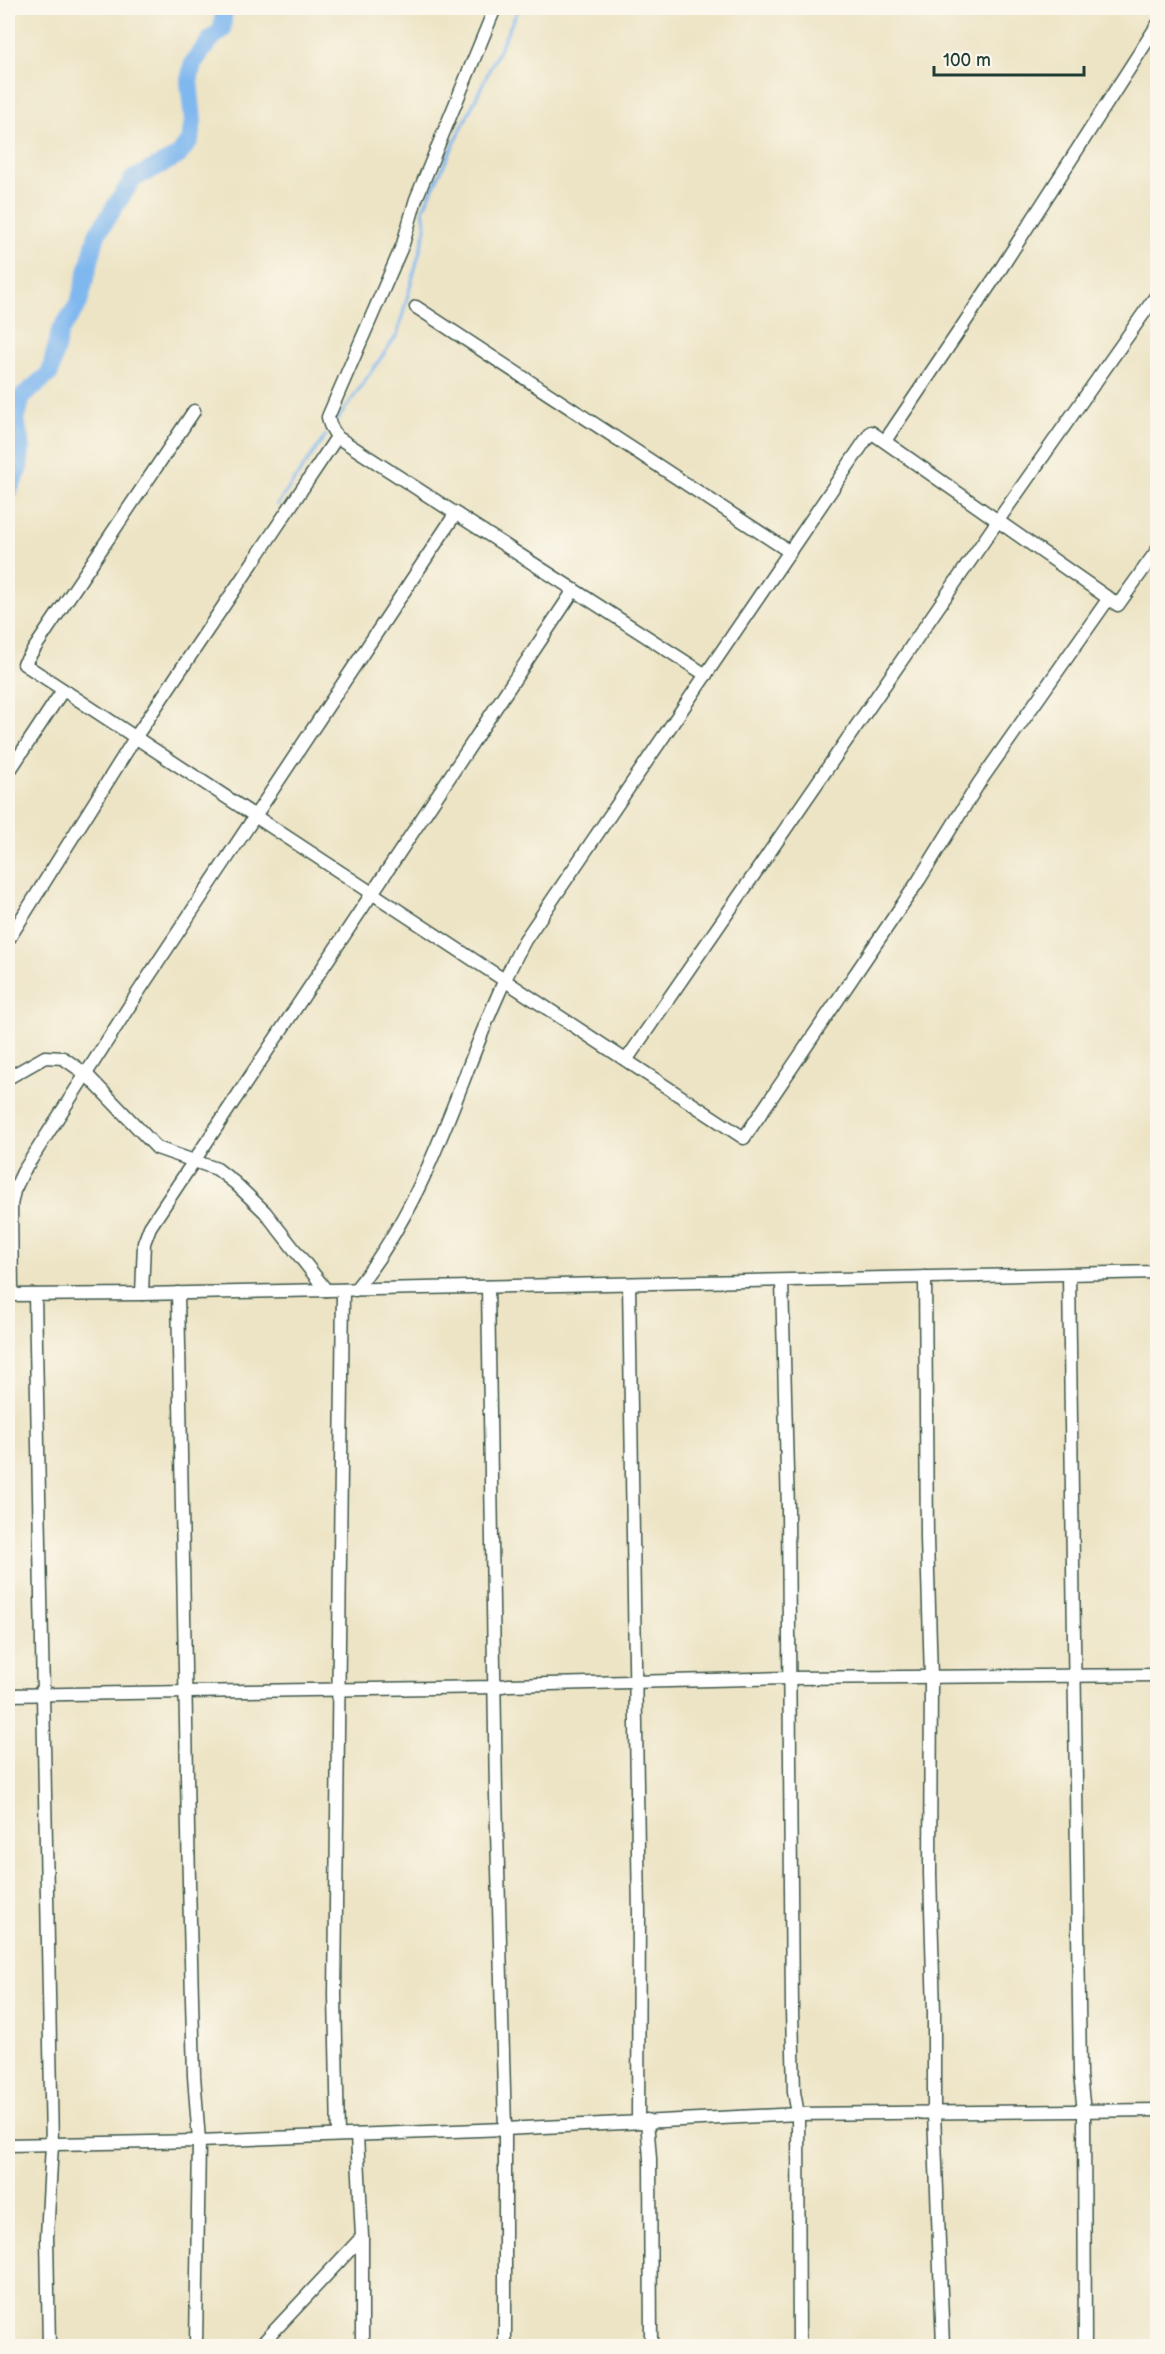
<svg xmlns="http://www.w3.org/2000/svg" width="1165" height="2354" font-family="'Balsamiq Sans',sans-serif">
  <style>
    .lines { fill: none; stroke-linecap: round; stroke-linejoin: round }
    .stream { stroke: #7fb7ef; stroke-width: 3 }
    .river { stroke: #7fb7ef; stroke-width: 18 }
    .minor-casing { stroke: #3e564a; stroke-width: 15 }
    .minor { stroke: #fff; stroke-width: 12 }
  </style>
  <rect width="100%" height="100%" fill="#fbf7ec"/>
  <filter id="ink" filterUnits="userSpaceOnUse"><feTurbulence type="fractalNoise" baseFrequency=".0167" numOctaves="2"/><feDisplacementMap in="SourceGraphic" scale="12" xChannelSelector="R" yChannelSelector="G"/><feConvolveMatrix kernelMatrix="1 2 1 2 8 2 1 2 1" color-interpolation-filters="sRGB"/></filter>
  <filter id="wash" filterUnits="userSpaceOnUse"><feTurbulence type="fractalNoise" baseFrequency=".008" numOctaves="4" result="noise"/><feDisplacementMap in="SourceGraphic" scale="24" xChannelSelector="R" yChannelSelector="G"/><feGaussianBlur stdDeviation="1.35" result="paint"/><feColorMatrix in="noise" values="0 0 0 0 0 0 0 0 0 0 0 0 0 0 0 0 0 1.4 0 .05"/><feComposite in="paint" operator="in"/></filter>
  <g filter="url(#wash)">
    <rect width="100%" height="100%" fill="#ede4c5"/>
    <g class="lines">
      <g class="stream">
        <polyline points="336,422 397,335 426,229 423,209 519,8"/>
        <polyline points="277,505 326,435"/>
      </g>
      <polyline class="river" points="8,491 19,470 21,446 16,420 22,397 50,373 60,331 79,303 97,234 133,179 178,156 190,140 193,121 189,81 193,63 211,39 222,30 224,8"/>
    </g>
  </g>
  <g filter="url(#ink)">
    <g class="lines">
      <defs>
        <g id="minor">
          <polyline points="495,8 416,199 403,244 328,417 330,425 337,437 706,675"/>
          <polyline points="416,307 790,552"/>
          <polyline points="194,411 24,664 744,1138 919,880 979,783 1109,598"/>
          <polyline points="885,441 998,273 1158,24"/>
          <polyline points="8,773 63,690"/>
          <polyline points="8,940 135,738 337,437"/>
          <polyline points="627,1059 999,519 1158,293"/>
          <polyline points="8,1078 45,1057 63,1058 86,1074 157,1148 217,1169 235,1183 265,1212 326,1290"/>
          <polyline points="1069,1274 1080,2075 1084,2112 1085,2346"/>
          <polyline points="925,1277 927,1539 931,1678 930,1873 934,2013 934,2113 943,2346"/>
          <polyline points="782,1281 788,1510 792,2010 794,2092 798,2114 799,2346"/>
          <polyline points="629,1284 639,1913 638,2121"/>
          <polyline points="488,1287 496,1794 505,2129 505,2346"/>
          <path d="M355,1290c85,-104 107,-235 170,-350l346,-508 247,173 40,-56"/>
          <polyline points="178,1293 189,1883 194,2076 199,2141 196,2346"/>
          <polyline points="142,1294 144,1243 150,1227 574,590"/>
          <polyline points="8,1295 142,1294 1158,1272"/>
          <polyline points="12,1295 11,1205 14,1191 23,1172 139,991 456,513"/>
          <polyline points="35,1295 52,2144 47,2237 49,2346"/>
          <polyline points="8,1695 494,1687 509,1685 789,1678 1158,1675"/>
          <polyline points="647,2120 650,2159 651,2346"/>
          <polyline points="338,2135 335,1995 343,1290"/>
          <polyline points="357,2135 362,2237 362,2346"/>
          <polyline points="8,2145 199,2141 505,2129 798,2114 1158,2110"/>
          <polyline points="260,2346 362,2237"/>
        </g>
      </defs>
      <use href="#minor" class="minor-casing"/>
      <use href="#minor" class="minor"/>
    </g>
  </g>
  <rect width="1165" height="2354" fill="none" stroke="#fbf7ec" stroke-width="30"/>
  <path d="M934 66v9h150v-9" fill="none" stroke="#1f3d34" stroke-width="3"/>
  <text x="943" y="66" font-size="18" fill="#1f3d34" stroke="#fbf7ec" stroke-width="4.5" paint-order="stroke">100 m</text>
</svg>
